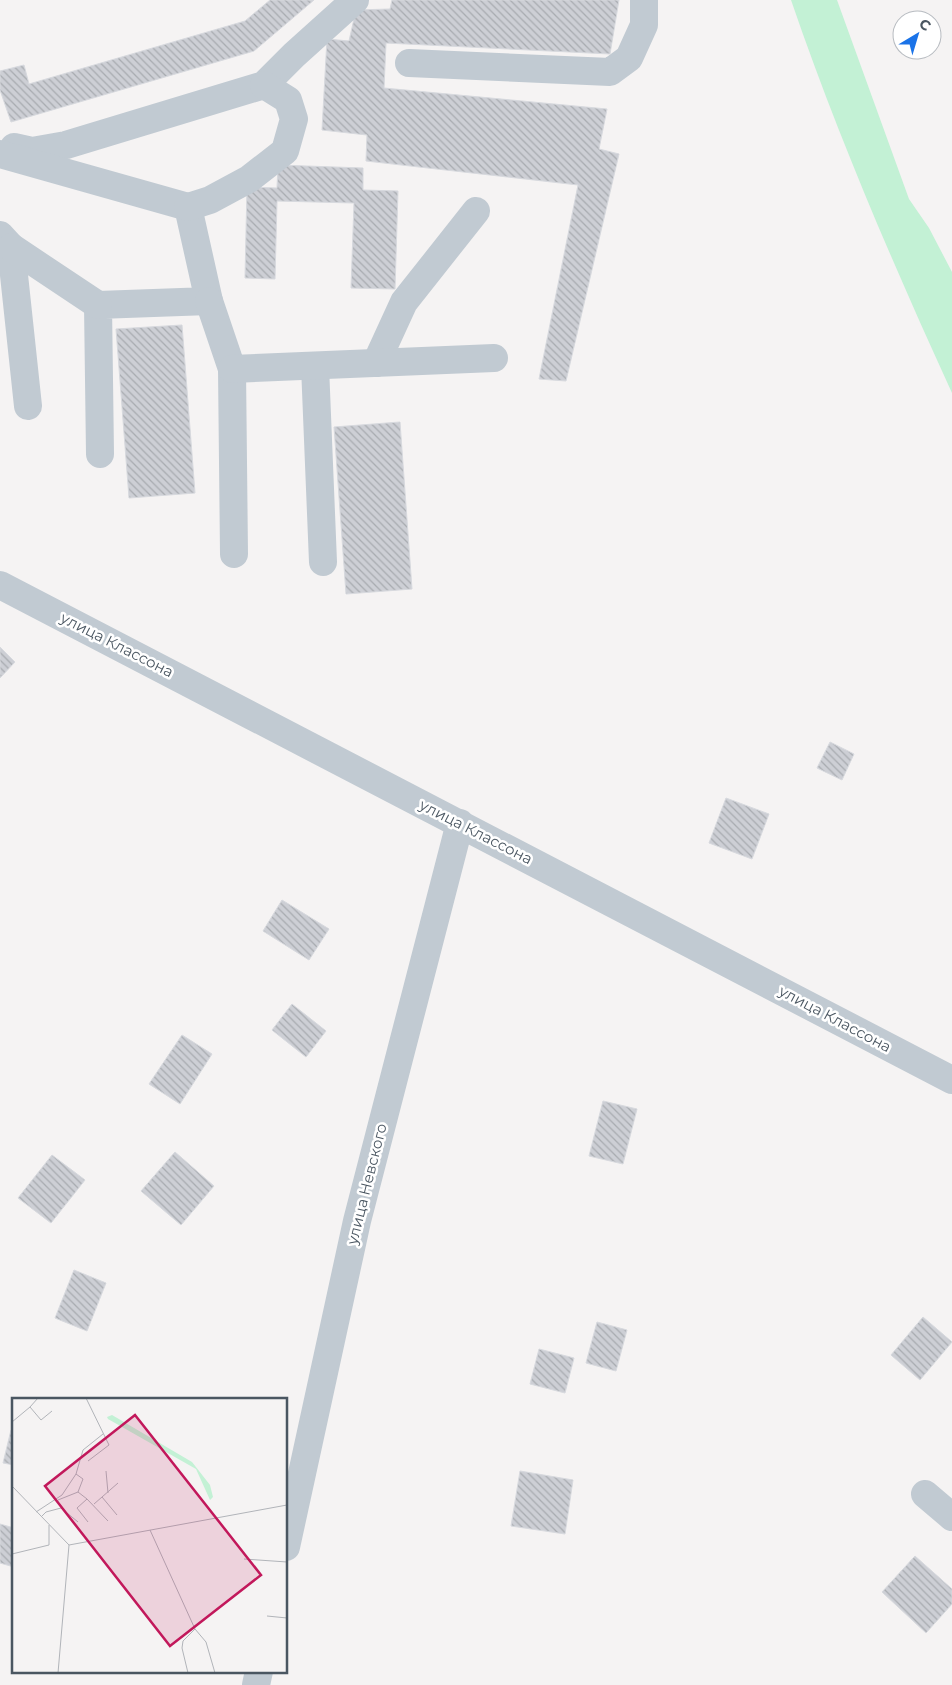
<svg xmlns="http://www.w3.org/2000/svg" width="952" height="1685" font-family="Montserrat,sans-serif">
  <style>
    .green { fill: #c3f1d5 }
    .building { fill: url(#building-back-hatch); stroke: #d7d9de }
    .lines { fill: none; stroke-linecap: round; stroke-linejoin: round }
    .minor { stroke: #c1cad2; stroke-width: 28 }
    .labels { text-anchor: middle; stroke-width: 5; stroke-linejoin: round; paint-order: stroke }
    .street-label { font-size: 15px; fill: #4a5661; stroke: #fff }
    .inset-road { fill: none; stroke: #b1b4b9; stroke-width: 1 }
    .view { fill: #c2185b; fill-opacity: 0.15; stroke: #c2185b; stroke-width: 2.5 }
    .inset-edge { fill: none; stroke: #4a5661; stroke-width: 2.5 }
  </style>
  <defs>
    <pattern id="building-back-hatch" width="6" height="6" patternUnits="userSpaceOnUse" patternTransform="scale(1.25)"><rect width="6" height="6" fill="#cdcfd5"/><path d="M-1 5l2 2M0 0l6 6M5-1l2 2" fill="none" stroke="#a8abb0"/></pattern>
  </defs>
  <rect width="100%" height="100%" fill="#f5f3f3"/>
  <path class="green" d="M791,0h46l72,199 20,29 23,44v121c-59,-129 -115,-259 -161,-393z"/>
  <g class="building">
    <polygon points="270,0 314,0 254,51 11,122 0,90 0,71 24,65 29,84 245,21"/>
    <polygon points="392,0 619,0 610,54 386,43 384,88 607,109 599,149 619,154 566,381 539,379 578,185 366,161 367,135 322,130 327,39 349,41 356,10 390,9"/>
    <polygon points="278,165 363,168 363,190 398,191 395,289 351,288 354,203 277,201 275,279 245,278 247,187 277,188"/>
    <polygon points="182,325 195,493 129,498 116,329"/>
    <polygon points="400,422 412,589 346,594 334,427"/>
    <polygon points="0,647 15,662 0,678"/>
    <polygon points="830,742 854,754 842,780 817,768"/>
    <polygon points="726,798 769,814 752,859 709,843"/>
    <polygon points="282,900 329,929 309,960 263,931"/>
    <polygon points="292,1004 326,1031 306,1057 272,1030"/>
    <polygon points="182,1035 212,1054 180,1104 149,1084"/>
    <polygon points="603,1101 637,1109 623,1164 589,1156"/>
    <polygon points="175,1152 214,1186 181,1225 141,1191"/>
    <polygon points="52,1155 85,1180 51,1223 18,1198"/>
    <polygon points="74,1270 106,1283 87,1331 55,1318"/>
    <polygon points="923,1317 952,1342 920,1380 891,1355"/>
    <polygon points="597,1322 627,1330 616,1371 586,1363"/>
    <polygon points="539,1349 574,1358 565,1393 530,1384"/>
    <polygon points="11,1430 14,1430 14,1465 3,1463"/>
    <polygon points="520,1471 573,1480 565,1534 511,1526"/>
    <polygon points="0,1524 14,1528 14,1567 0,1563"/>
    <polygon points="915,1556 952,1589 952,1604 926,1633 882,1592"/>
  </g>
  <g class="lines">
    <g class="minor">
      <polyline points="409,63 610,72 629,58 644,25 644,0"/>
      <polyline points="14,147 32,151 66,145 264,85 294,55 355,0"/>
      <polyline points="0,154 188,207 209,301 98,305 100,454"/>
      <polyline points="188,207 210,200 249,179 285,151 294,119 288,100 264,85"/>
      <polyline points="0,235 11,247 28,406"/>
      <polyline points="11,247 98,305"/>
      <polyline points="209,301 232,369 234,554"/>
      <polyline points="376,363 404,302 476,211"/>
      <polyline points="315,366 323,562"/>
      <polyline points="232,369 494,358"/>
      <polyline points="0,585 952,1080"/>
      <polyline points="925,1494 952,1517"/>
      <polyline points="286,1547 357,1221 460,823"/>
      <polyline points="256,1685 259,1671"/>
    </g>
  </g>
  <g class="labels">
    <g class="street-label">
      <text transform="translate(117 645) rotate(27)" y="5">улица Классона</text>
      <text transform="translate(476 832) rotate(27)" y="5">улица Классона</text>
      <text transform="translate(835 1019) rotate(28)" y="5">улица Классона</text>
      <text transform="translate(367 1184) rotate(-76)" y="5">улица Невского</text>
    </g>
  </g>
  <g transform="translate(12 1398)">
    <rect width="275" height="275" fill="#f5f3f3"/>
    <path d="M100,17l80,47 18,23 3,12 -3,3 -14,-31 -88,-50 -1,-2z" fill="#c3f1d5"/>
    <path class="inset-road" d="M26,0l-8,9 11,13 11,-9M74,0l23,47 -21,16M0,24l18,-15M94,73l2,22M64,76l7,5 -5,13M0,88l57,59M90,99l15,18M75,101l21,22M46,102l20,-8 9,7 -10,9 11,14M82,106l24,-21M24,114l26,-17 14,-21 7,-24 20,-16M29,119l5,-5 15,-4 17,14M138,132l45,99 11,13 9,31M57,147l218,-40M0,156l37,-9v-20M232,161l43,3M255,218l20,2M46,275l11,-128M176,275l-6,-25 1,-7 12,-12"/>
    <path class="view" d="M123,17l126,160 -91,71 -125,-160z"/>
    <rect width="275" height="275" class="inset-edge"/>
  </g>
  <g transform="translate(917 35) rotate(38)"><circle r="24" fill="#ffffff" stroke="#b7bbc0"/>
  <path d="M0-4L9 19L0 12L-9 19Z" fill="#1a73e8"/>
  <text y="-8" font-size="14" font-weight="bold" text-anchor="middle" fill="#4a5661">С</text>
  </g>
</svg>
